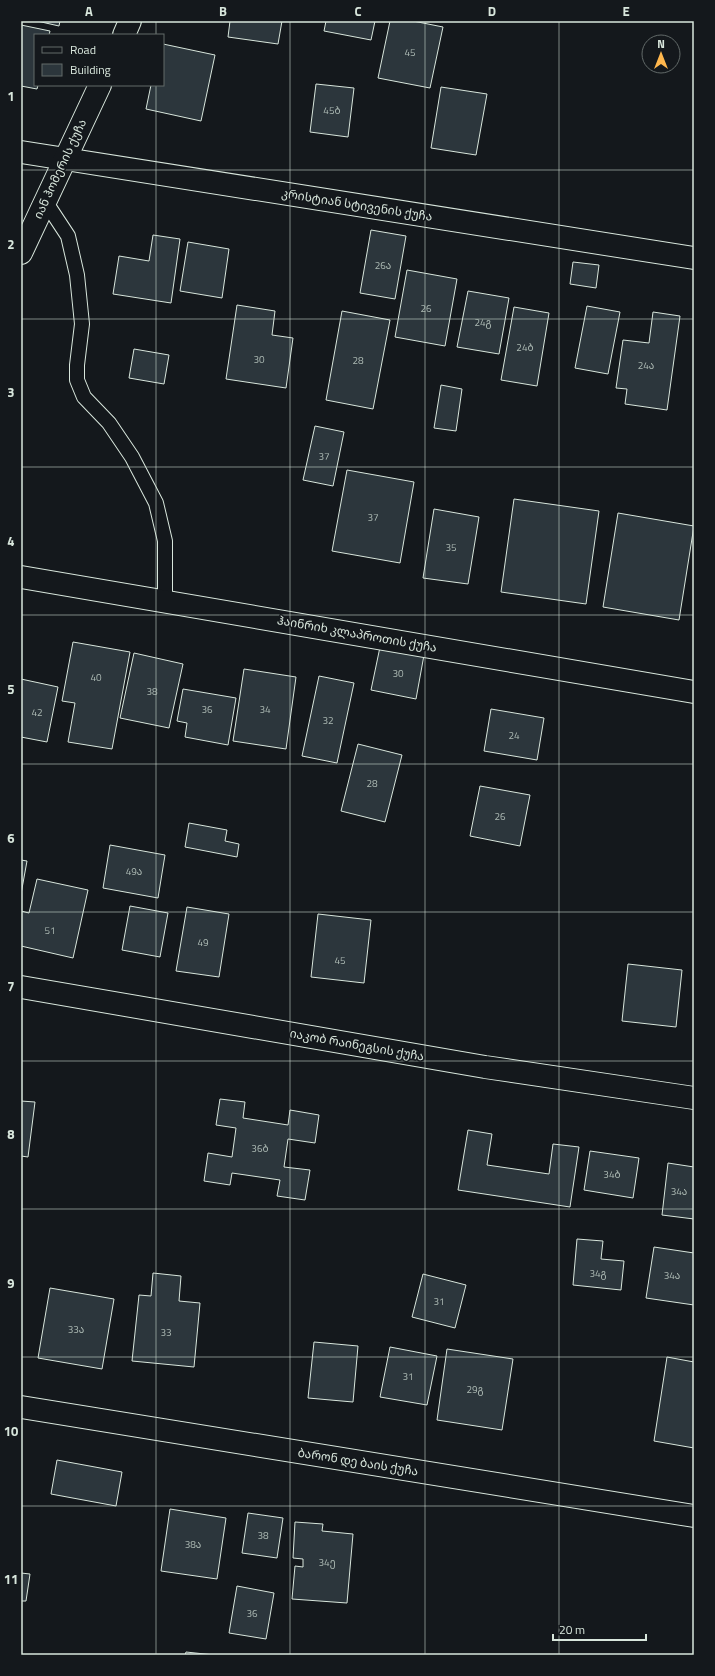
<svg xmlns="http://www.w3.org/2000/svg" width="715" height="1676" font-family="'Titillium Web','Noto Sans Georgian',sans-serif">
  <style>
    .building { fill: #2c363c; stroke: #d8e6dc }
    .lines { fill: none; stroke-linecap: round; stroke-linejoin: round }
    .lane-casing { stroke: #d8e6dc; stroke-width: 16 }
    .street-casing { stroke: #d8e6dc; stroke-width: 24 }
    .lane { stroke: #14181c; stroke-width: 14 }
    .street { stroke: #14181c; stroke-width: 22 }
    .grid { fill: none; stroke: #d8e6dc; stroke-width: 1; stroke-opacity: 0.55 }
    .labels { text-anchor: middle; stroke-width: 3; stroke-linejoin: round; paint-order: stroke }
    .number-label { font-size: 10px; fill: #adbab4 }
    .street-label { font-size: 12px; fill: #d8e6dc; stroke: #14181c }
    .neatline { fill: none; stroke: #d8e6dc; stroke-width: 1.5 }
    .grid-label { font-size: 13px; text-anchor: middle; font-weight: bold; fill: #d8e6dc }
  </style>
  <rect width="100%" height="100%" fill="#14181c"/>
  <g class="building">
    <polygon points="37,21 60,21 59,26"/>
    <polygon points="230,21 282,21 278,44 228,37"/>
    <polygon points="326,21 375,21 371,40 324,31"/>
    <polygon points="390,21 413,21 443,27 430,88 378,78"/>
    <polygon points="21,25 50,31 49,35 35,35 35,85 38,85 37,89 21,86"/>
    <polygon points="163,44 215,55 201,121 146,109 151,85 163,85"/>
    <polygon points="316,84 354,88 348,137 310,132"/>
    <polygon points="441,87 487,94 476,155 431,148"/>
    <polygon points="371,230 406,236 395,299 360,293"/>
    <polygon points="153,235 180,239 171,303 113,294 119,256 149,261"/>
    <polygon points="188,242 229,249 222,298 180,291"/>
    <polygon points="573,262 599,265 596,288 570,284"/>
    <polygon points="407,270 457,279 445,346 395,337"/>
    <polygon points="468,291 509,298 499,354 457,347"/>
    <polygon points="237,305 275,311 272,335 293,338 286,388 226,379"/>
    <polygon points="587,306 620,312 608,374 575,368"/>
    <polygon points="514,307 549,313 537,386 501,380"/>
    <polygon points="342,311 390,320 373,409 326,400"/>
    <polygon points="653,312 680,316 667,410 625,404 627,389 616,388 623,340 649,343"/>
    <polygon points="134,349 169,355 164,384 129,378"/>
    <polygon points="441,385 462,389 456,431 434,428"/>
    <polygon points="315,426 344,432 333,486 303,480"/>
    <polygon points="347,470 414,482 400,563 332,551"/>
    <polygon points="514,499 599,511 586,604 501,592"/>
    <polygon points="434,509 479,517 468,584 423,578"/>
    <polygon points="618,513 694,526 679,620 603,607"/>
    <polygon points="73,642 130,652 112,749 68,742 75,703 62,701"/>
    <polygon points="380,647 424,655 416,699 371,690"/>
    <polygon points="134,653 183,664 169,728 120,718"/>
    <polygon points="244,669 296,677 286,749 233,741"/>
    <polygon points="319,676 354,683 337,763 302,756"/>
    <polygon points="21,679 58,687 47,742 21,737"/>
    <polygon points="183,689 236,698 228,745 185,737 187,723 177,721"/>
    <polygon points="491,709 544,718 537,760 484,751"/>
    <polygon points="358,744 402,755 385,822 341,811"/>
    <polygon points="480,786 530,795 520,846 470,836"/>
    <polygon points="189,823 227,830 225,841 239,844 237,857 185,847"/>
    <polygon points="110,845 165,855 158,898 103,888"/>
    <polygon points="21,860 27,861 21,894"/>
    <polygon points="37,879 88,890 73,958 21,946 21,911 29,913"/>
    <polygon points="130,906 168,913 160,957 122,950"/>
    <polygon points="187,907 229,914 219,977 176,971"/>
    <polygon points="318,914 371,920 364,983 311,977"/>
    <polygon points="628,964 682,970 676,1027 622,1021"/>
    <polygon points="220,1099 245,1102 243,1118 288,1125 290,1110 319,1115 315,1143 288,1139 284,1167 310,1170 305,1200 277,1196 280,1180 232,1173 230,1185 204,1181 208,1153 232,1157 236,1128 216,1125"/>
    <polygon points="21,1101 35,1102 28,1157 21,1156"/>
    <polygon points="468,1130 492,1134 487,1165 549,1174 553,1144 579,1147 570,1207 458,1190"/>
    <polygon points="590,1151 639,1158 633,1198 584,1190"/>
    <polygon points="668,1163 694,1167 694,1219 662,1215"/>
    <polygon points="577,1239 603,1241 601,1259 624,1261 621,1290 573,1285"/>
    <polygon points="654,1247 694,1253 694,1305 646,1298"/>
    <polygon points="153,1273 181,1276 179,1301 200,1303 194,1367 132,1361 139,1295 151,1296"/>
    <polygon points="423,1274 466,1285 455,1328 412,1317"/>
    <polygon points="50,1288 114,1299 102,1369 38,1358"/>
    <polygon points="314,1342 358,1346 353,1402 308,1398"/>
    <polygon points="390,1347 437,1356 427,1405 380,1397"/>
    <polygon points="447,1349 513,1359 502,1430 437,1420"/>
    <polygon points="667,1357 694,1362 694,1448 654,1441"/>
    <polygon points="57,1460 122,1472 116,1506 51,1494"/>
    <polygon points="170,1509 226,1518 217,1579 161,1571"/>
    <polygon points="248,1513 283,1518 277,1558 242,1553"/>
    <polygon points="295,1522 323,1524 322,1531 353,1534 347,1603 292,1599 295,1566 303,1567 303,1559 293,1558"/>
    <polygon points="21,1573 30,1574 26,1601 21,1601"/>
    <polygon points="237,1586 274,1593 266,1639 229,1633"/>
    <polygon points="186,1652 214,1655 185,1655"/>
  </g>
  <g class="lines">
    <defs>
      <polyline id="lane" points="45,201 68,236 77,275 82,324 77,365 77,380 84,397 109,423 132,457 156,503 165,541 165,602"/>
      <g id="street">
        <polyline points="124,35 130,21"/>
        <polyline points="21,152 694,258"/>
        <polyline points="21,253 100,85"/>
        <polyline points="21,577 694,692"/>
        <polyline points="21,987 485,1067 694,1098"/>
        <polyline points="21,1407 694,1516"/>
      </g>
    </defs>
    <use href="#lane" class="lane-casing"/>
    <use href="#street" class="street-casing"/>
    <use href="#lane" class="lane"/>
    <use href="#street" class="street"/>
  </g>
  <path class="grid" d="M156,21v14M290,21v1634M425,21v1634M559,21v1634M156,85v1570M21,170h673M21,319h673M21,467h673M21,615h673M21,764h673M21,912h673M21,1061h673M21,1209h673M21,1357h673M21,1506h673"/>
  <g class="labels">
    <g class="number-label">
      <text x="410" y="56">45</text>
      <text x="332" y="114">45ბ</text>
      <text x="383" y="269">26ა</text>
      <text x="426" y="312">26</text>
      <text x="483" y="326">24გ</text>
      <text x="525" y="351">24ბ</text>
      <text x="259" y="363">30</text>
      <text x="358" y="364">28</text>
      <text x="646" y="369">24ა</text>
      <text x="324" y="460">37</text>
      <text x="373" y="521">37</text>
      <text x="451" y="551">35</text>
      <text x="398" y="677">30</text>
      <text x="96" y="681">40</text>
      <text x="152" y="695">38</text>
      <text x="207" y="713">36</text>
      <text x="265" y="713">34</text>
      <text x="37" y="716">42</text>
      <text x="328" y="724">32</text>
      <text x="514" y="739">24</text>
      <text x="372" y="787">28</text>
      <text x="500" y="820">26</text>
      <text x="134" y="875">49ა</text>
      <text x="50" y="934">51</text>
      <text x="203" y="946">49</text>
      <text x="340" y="964">45</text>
      <text x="260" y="1152">36ბ</text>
      <text x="612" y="1178">34ბ</text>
      <text x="679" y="1195">34ა</text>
      <text x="598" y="1277">34გ</text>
      <text x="672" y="1279">34ა</text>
      <text x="439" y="1305">31</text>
      <text x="76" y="1333">33ა</text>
      <text x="166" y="1336">33</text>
      <text x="408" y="1380">31</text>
      <text x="475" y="1393">29გ</text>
      <text x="263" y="1539">38</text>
      <text x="193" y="1548">38ა</text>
      <text x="327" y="1566">34ე</text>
      <text x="252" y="1617">36</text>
    </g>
    <g class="street-label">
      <text transform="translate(60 169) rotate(-65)" y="4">იან ჰომერის ქუჩა</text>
      <text transform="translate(357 205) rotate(9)" y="4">კრისტიან სტივენის ქუჩა</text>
      <text transform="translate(357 634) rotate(10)" y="4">ჰაინრიხ კლაპროთის ქუჩა</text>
      <text transform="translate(357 1045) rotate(10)" y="4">იაკობ რაინეგსის ქუჩა</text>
      <text transform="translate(358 1462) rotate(9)" y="4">ბარონ დე ბაის ქუჩა</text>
    </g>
  </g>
  <rect width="715" height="1676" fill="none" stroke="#14181c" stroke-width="44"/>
  <rect x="34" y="34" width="130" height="52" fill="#14181c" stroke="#626a69"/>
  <rect x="42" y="47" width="20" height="6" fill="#14181c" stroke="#626a69"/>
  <text x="70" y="54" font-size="12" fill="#d8e6dc">Road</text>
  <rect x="42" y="64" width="20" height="12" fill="#2c363c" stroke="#626a69"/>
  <text x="70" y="74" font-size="12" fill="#d8e6dc">Building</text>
  <g transform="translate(661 54)"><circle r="19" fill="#14181c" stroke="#626a69"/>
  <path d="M0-3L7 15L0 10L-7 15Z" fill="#ffb74d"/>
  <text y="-6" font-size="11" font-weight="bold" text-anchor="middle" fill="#d8e6dc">N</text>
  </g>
  <path d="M553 1634v6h93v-6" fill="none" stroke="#d8e6dc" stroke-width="2"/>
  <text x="559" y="1634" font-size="12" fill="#d8e6dc" stroke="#14181c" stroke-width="3" paint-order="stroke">20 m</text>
  <rect x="22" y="22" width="671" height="1632" class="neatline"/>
  <g class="grid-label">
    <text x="89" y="16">A</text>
    <text x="223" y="16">B</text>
    <text x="358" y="16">C</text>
    <text x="492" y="16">D</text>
    <text x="626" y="16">E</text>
    <text x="11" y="101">1</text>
    <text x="11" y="249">2</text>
    <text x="11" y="397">3</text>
    <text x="11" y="546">4</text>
    <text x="11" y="694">5</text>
    <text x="11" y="843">6</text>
    <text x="11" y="991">7</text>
    <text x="11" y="1139">8</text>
    <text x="11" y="1288">9</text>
    <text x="11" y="1436">10</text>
    <text x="11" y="1584">11</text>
  </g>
</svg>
